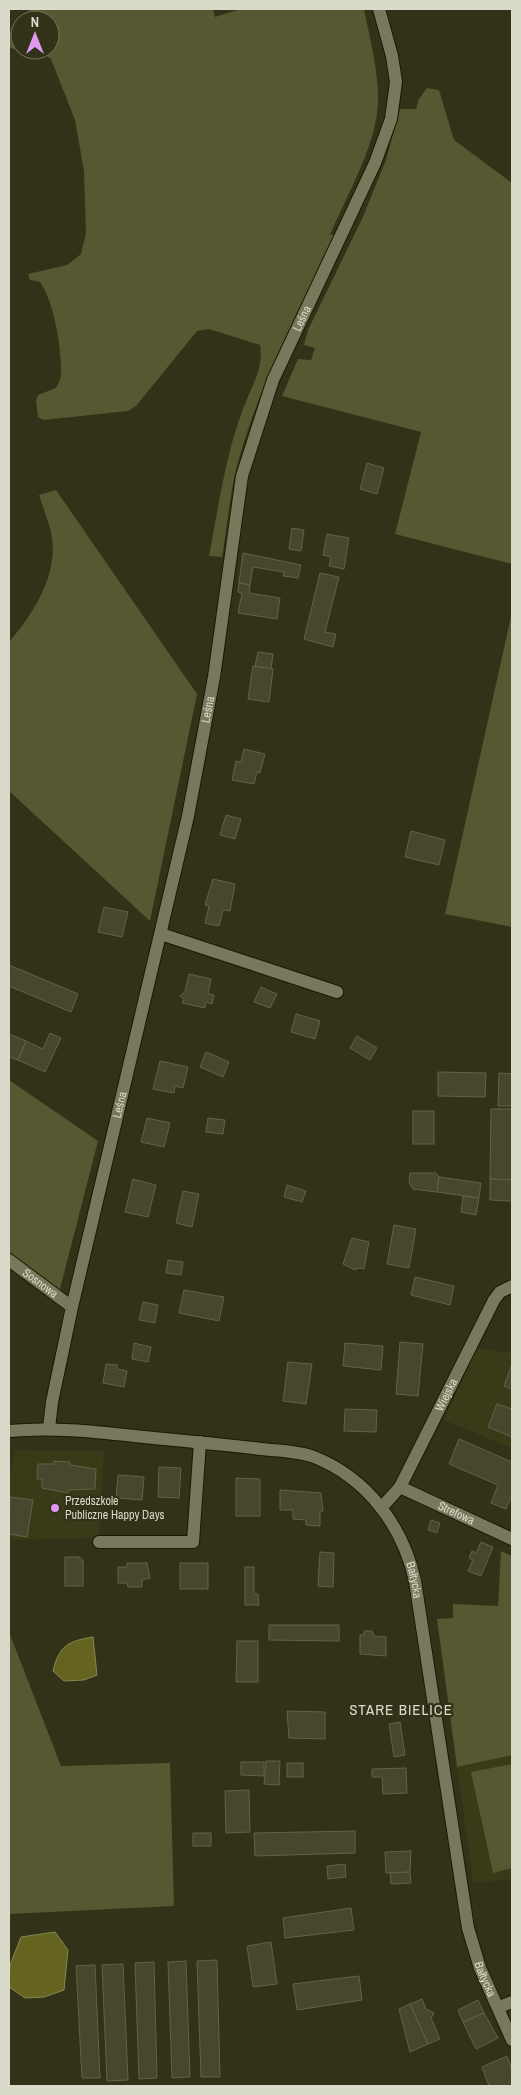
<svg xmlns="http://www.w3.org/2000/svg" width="521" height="2095" font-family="'Archivo Narrow',sans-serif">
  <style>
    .built { fill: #3a3a18 }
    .green { fill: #575731 }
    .water { fill: #646420; stroke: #878753 }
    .building { fill: #46472c; stroke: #626247 }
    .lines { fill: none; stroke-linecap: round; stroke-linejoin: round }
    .minor-casing { stroke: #1a1a02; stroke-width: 14 }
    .minor { stroke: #78795c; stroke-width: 12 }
    .poi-dot { fill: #df98f2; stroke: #323218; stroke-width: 2 }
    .labels { text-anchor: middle; stroke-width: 4.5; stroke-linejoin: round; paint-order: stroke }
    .street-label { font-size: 12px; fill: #d9daca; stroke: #323218 }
    .poi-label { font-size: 12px; fill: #d9daca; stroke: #323218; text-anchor: start }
    .quarter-label { font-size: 15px; letter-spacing: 1px; fill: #d9daca; stroke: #323218 }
  </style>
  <rect width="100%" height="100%" fill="#323218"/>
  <g class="built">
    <polygon points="477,1348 512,1353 512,1448 444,1420"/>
    <polygon points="15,1450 104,1451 99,1538 9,1540 9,1478"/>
    <polygon points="512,1755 512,1879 473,1883 457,1767"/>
  </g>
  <g class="green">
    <path d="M29,9h184l2,8 26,-8h123c6,30 15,63 14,94 -2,43 -31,92 -48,132l7,-1c-36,72 -75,144 -97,221 -10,33 -12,68 -18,102l-13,-1c10,-52 17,-107 38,-157 7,-17 17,-35 13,-54l-51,-16 -12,2 -61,75 -8,5 -85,9 -5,-3 -2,-16 2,-6 18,-7c2,-4 5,-9 5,-14 1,-24 -7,-73 -21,-92l-10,-2 -2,-6 39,-9 14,-11 5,-21 -2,-62 -9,-51 -24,-61 -12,-8h-16l-13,-3c-3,-12 1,-19 10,-27v29h30v-30h-29l9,-8z"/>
    <polygon points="427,88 439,90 454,140 512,183 512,564 395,534 421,432 282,396 298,359 311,360 315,348 304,345 308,330 362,219 386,160 400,109 416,109 419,99"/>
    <path d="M56,490l141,204 -47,227 -141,-130v-149c25,-29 51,-70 42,-110 -3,-12 -8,-25 -12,-37z"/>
    <polygon points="512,612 512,927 445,914"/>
    <polygon points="9,1080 98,1141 59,1293 9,1255"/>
    <polygon points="501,1551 512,1556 512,1755 457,1767 437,1619 453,1618 453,1604 498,1606"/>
    <polygon points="9,1632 61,1766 170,1763 174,1906 9,1914"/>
    <polygon points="512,1764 512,1868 493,1873 471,1772"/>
  </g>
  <g class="water">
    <path d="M93,1637l4,38 -13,5 -20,1 -11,-10c6,-26 16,-30 40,-34z"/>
    <polygon points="55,1932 68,1950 64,1990 44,1997 25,1998 9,1987 10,1965 21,1937"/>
  </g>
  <g class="building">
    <polygon points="367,463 384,468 377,494 360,489"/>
    <polygon points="292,528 304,530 301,551 289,549"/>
    <polygon points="327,534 349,538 344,569 329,566 331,557 323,555"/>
    <polygon points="243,553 301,565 298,578 283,576 284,572 253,567 250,585 239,583"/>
    <polygon points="320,573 339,577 325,632 336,634 333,647 304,639"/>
    <polygon points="239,583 250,585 249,593 280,598 277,619 238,613 242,593 238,592"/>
    <polygon points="258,652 273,654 271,669 255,666"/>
    <polygon points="253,666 273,669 269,702 248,699"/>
    <polygon points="244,749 265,754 260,773 257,772 254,784 232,780 236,761 241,762"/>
    <polygon points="226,815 241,819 235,839 220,835"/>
    <polygon points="411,831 445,840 439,865 405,857"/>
    <polygon points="213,879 235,884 230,911 223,910 219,926 205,923 209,906 205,905"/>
    <polygon points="104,907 128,912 122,937 98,932"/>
    <polygon points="9,965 78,994 71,1012 9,986"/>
    <polygon points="189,974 211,979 208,994 214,995 212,1004 206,1002 205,1008 182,1003 184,999 180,996 185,992"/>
    <polygon points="261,987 277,994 270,1008 254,1002"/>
    <polygon points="296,1014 320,1021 315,1039 291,1032"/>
    <polygon points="50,1033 61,1038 45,1072 18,1060 26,1041 43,1049"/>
    <polygon points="9,1034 26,1041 18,1060 9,1057"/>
    <polygon points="357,1036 377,1048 370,1060 350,1048"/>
    <polygon points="206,1052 229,1062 223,1077 200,1067"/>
    <polygon points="160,1061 188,1067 183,1088 175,1086 174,1093 153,1089"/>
    <polygon points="438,1072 486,1073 485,1097 438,1096"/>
    <polygon points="499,1073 512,1074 512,1106 498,1106"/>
    <polygon points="491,1109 512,1109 512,1180 490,1179"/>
    <rect x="413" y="1111" width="21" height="33"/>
    <polygon points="147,1118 170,1123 164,1147 141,1142"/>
    <polygon points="208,1118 225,1120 223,1134 206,1132"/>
    <polygon points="410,1173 436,1173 439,1177 437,1192 413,1189 409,1182"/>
    <polygon points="439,1177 481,1183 479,1198 437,1192"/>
    <polygon points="133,1179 156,1185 148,1217 125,1212"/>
    <polygon points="490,1179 512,1180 512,1201 490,1200"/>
    <polygon points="287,1185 306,1191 302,1202 284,1197"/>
    <polygon points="183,1191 199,1194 192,1227 176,1223"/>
    <polygon points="463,1196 479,1198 476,1215 461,1212"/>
    <polygon points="394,1225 416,1229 409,1268 387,1264"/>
    <polygon points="352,1238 369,1242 364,1269 358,1268 355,1270 343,1264"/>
    <polygon points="168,1260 183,1262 181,1275 166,1273"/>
    <polygon points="415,1277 454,1286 450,1305 411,1295"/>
    <polygon points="184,1290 224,1297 219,1321 179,1313"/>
    <polygon points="143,1302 158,1305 155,1323 139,1320"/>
    <polygon points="400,1342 423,1344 418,1396 396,1394"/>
    <polygon points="134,1343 151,1347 148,1362 132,1359"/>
    <polygon points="345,1343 383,1346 381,1370 343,1366"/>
    <polygon points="288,1362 312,1364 306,1404 283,1401"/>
    <polygon points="106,1364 117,1365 117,1369 127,1371 124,1387 103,1383"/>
    <polygon points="512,1364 512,1389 504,1386"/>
    <polygon points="497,1404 512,1409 512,1437 488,1427"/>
    <polygon points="345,1409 377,1410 376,1432 344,1431"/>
    <polygon points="459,1439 512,1462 512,1495 506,1509 491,1503 498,1485 449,1464"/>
    <polygon points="54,1461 70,1462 70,1465 96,1469 95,1489 68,1490 68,1493 42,1488 42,1479 37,1479 38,1464 54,1464"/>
    <polygon points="159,1467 181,1468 179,1498 158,1497"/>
    <polygon points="118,1475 144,1477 142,1500 116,1498"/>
    <polygon points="236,1478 260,1479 260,1516 236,1516"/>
    <polygon points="280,1490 321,1493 323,1511 320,1511 320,1526 306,1525 306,1520 293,1519 293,1510 280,1510"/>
    <polygon points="10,1497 33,1500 27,1537 9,1534"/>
    <polygon points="431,1520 440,1523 437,1533 428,1530"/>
    <polygon points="481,1542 493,1547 481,1576 468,1571 473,1560 469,1558 472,1551 476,1553"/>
    <polygon points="320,1552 334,1553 333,1587 318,1586"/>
    <polygon points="65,1557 80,1557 80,1560 83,1560 83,1586 65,1586"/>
    <polygon points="127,1563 147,1563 150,1578 142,1580 142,1587 128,1587 127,1583 118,1583 118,1567 127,1567"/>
    <rect x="180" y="1563" width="28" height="26"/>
    <polygon points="245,1567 254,1567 254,1594 258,1594 259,1605 245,1605"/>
    <polygon points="269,1625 339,1625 339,1641 269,1640"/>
    <polygon points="364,1631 372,1631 374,1636 386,1637 386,1656 360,1654 360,1635 364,1635"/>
    <polygon points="237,1641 258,1641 258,1682 236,1682"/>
    <polygon points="287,1711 325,1712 325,1739 289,1738"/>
    <polygon points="400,1722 405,1755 394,1757 389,1724"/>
    <polygon points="266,1761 280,1761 279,1785 264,1784"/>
    <polygon points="241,1762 264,1762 264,1776 241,1775"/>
    <rect x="287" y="1763" width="16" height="14"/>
    <polygon points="406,1768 407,1793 383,1794 382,1777 372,1777 372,1769"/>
    <polygon points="249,1790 250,1832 226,1833 225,1791"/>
    <polygon points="355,1831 355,1853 255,1856 254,1833"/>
    <rect x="193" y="1833" width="18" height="13"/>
    <polygon points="411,1851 410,1872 386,1873 385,1852"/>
    <polygon points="345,1864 346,1877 328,1879 327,1866"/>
    <polygon points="410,1872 411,1883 391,1884 390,1873"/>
    <polygon points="351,1908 354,1930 285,1938 283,1918"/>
    <polygon points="271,1942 277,1984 253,1987 247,1946"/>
    <polygon points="217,1960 220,2077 201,2077 197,1961"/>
    <polygon points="186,1961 190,2077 172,2078 168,1962"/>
    <polygon points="154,1962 157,2078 139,2079 135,1963"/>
    <polygon points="123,1964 128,2080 107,2081 102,1965"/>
    <polygon points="95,1965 100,2078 82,2078 76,1966"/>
    <polygon points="359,1976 362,2000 297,2010 293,1984"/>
    <polygon points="422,1999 426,2009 434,2013 431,2018 440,2039 428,2044 410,2004"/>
    <polygon points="478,2000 484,2013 463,2022 458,2010"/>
    <polygon points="410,2004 428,2044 410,2052 399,2009"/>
    <polygon points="484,2013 498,2038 476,2049 463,2022"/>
    <polygon points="507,2056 512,2069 512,2086 489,2086 482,2067"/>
  </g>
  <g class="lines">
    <defs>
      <g id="minor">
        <polyline points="161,934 337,992"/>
        <path id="s1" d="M9,1260l63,47"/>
        <path id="s2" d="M49,1428l3,-26 20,-95 116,-491 26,-139 28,-201 31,-96 102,-217 16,-44 5,-37 -4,-26 -13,-47"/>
        <path id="s3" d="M9,1431c51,-5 103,3 155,8 32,3 65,6 97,10 17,2 37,2 53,8 53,21 89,69 101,124l53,347 12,40 32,72"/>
        <path id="s4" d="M400,1487l112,52"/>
        <path id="s5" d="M382,1507l18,-20 94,-187 6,-8 12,-6"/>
        <polyline points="99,1542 193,1542 200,1442"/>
        <polyline points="499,2007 512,2002"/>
      </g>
    </defs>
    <use href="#minor" class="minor-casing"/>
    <use href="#minor" class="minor"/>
  </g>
  <circle class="poi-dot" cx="55" cy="1508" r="5"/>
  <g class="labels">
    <g class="street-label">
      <text dy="4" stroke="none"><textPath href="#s2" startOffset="1141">Leśna</textPath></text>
      <text dy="4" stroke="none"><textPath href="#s2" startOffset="736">Leśna</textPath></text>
      <text dy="4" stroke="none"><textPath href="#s2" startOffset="331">Leśna</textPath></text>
      <text dy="4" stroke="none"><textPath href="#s1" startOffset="39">Sosnowa</textPath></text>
      <text dy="4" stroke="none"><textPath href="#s5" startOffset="130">Wiejska</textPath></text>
      <text dy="4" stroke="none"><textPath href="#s4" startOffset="62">Strefowa</textPath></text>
      <text dy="4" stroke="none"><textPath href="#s3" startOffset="472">Bałtycka</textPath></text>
      <text dy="4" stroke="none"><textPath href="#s3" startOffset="878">Bałtycka</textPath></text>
    </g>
    <g class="poi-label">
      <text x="65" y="1505">Przedszkole<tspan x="65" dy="14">Publiczne Happy Days</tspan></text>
    </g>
    <g class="quarter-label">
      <text x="401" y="1715">STARE BIELICE</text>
    </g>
  </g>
  <rect width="521" height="2095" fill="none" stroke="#d9daca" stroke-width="20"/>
  <g transform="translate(35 35)"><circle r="24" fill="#323218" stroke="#75755f"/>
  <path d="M0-4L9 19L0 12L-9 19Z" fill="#df98f2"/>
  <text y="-8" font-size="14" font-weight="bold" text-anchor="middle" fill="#d9daca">N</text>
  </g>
</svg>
